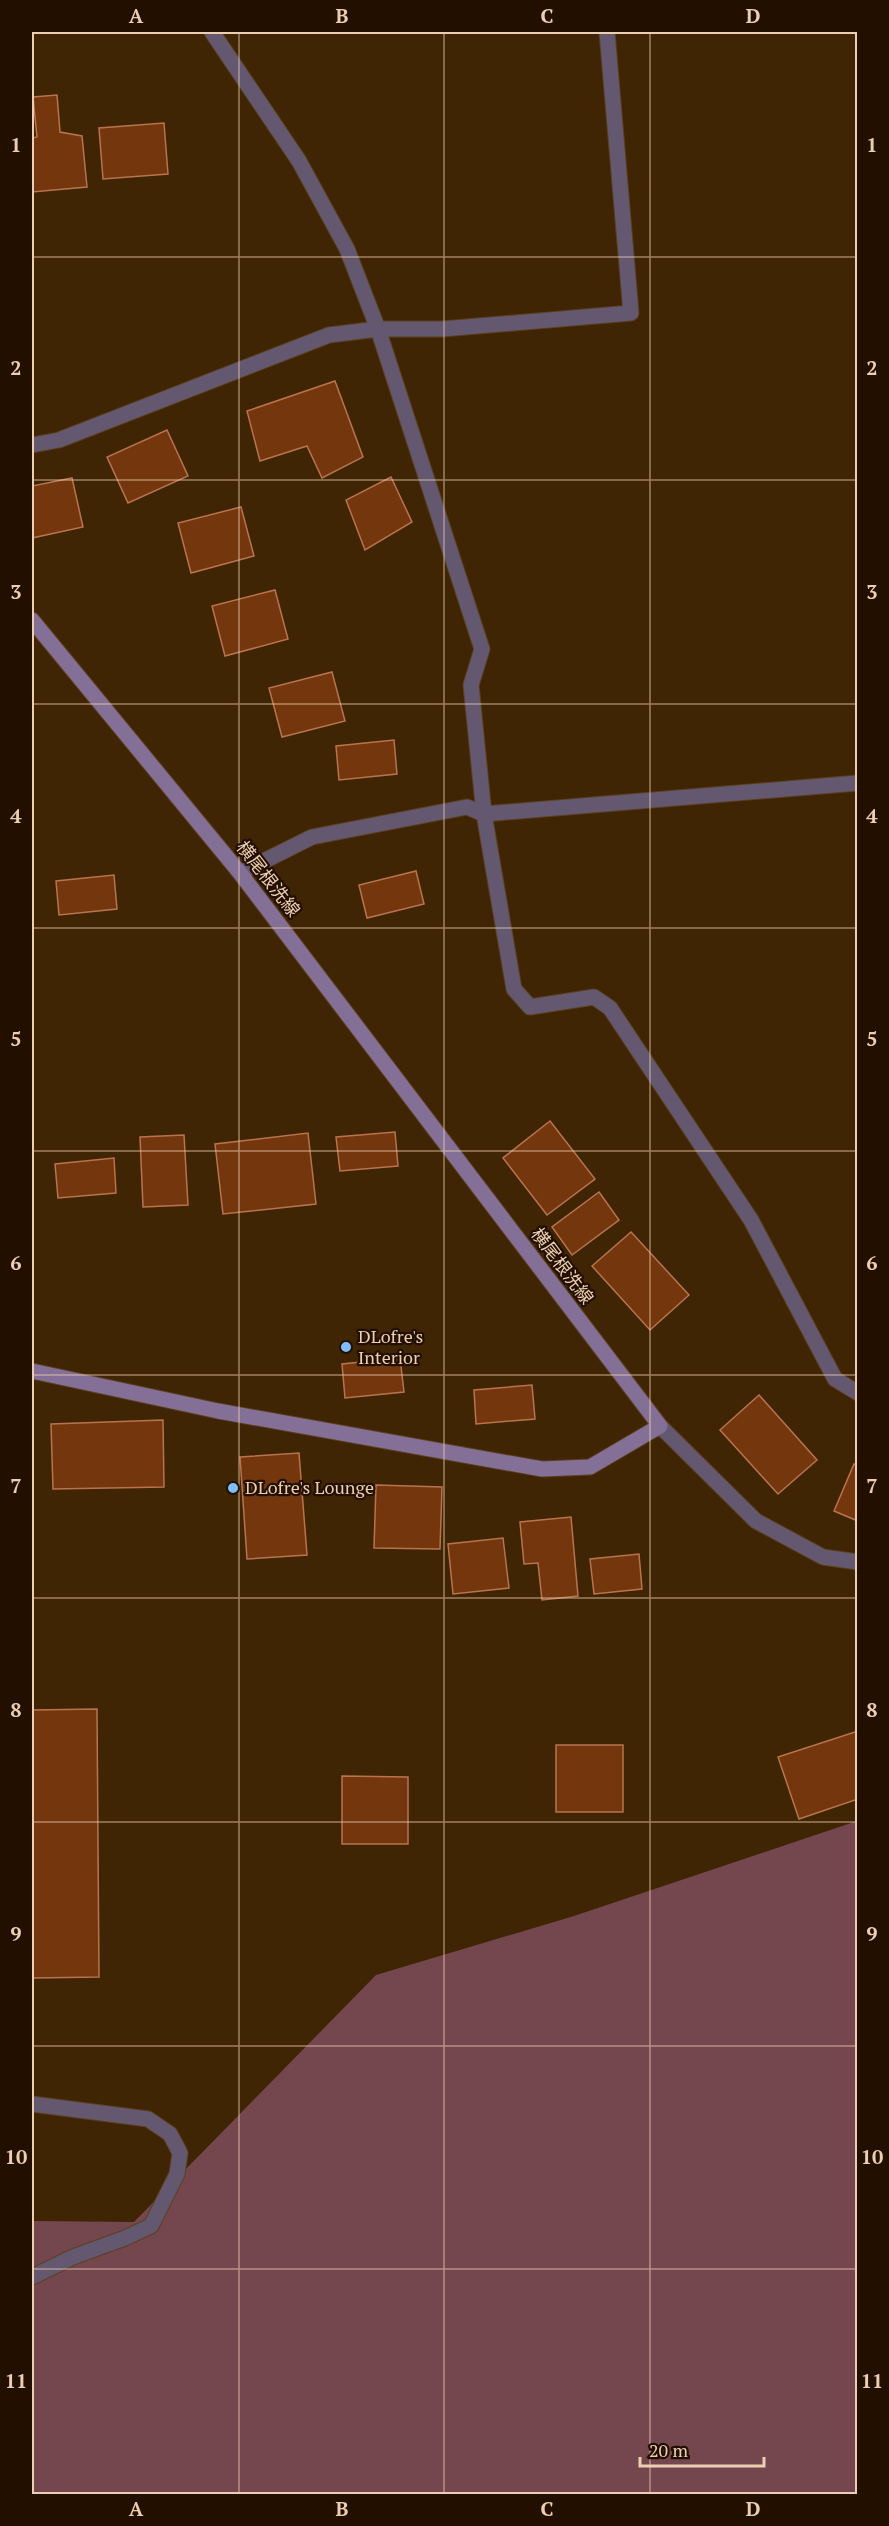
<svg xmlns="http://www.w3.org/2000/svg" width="889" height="2526" font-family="'PT Serif','Noto Sans JP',serif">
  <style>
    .green { fill: #74474f }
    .building { fill: #74360d; stroke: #b9744f; stroke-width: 1.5 }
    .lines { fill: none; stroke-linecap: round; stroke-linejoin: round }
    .minor-casing { stroke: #5b401f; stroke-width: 17 }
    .secondary-casing { stroke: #5b401f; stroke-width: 17 }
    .minor { stroke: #645870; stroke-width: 15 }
    .secondary { stroke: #846f96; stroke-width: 15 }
    .grid { fill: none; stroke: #eccfb2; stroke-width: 1.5; stroke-opacity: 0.55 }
    .poi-dot { fill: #7fbdf9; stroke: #230f00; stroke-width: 2 }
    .labels { text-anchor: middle; stroke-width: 4.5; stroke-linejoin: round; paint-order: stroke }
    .street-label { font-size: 18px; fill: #eccfb2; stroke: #230f00 }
    .poi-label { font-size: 18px; fill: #eccfb2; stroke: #230f00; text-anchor: start }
    .neatline { fill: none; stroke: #eccfb2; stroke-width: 2 }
    .grid-label { font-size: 20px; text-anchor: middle; font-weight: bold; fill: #eccfb2 }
  </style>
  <rect width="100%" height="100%" fill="#3f2503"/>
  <polygon class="green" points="857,1821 857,2494 32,2494 32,2221 134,2222 376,1975 574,1916"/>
  <g class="building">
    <polygon points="57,95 60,132 82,136 87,187 32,192 32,138 37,137 33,97"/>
    <polygon points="164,123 168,174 103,179 99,128"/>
    <polygon points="335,381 363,457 322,478 307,446 260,461 247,411"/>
    <polygon points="167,430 188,476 128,503 107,457"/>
    <polygon points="391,477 412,522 365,550 346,500"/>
    <polygon points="72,478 83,527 32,538 32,486"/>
    <polygon points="241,507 254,556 191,573 178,523"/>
    <polygon points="275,590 288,639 225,656 212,606"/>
    <polygon points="332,672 345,721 282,737 269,688"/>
    <polygon points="394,740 397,774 339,780 336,746"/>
    <polygon points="416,871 424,904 367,918 359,885"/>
    <polygon points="114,875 117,909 59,915 56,881"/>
    <polygon points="550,1121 595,1179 547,1215 503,1158"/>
    <polygon points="395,1132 398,1166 340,1171 336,1137"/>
    <polygon points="308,1133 316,1204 223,1214 215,1144"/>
    <polygon points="184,1135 188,1205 143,1207 140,1137"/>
    <polygon points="114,1158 116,1193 58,1198 55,1164"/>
    <polygon points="599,1192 619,1220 572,1255 552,1227"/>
    <polygon points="631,1232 689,1295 650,1330 592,1266"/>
    <polygon points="400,1358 404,1392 345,1398 342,1364"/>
    <polygon points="532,1385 535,1419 476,1424 474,1390"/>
    <polygon points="759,1395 817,1460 778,1494 720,1430"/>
    <polygon points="163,1420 164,1487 53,1489 51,1424"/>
    <polygon points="299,1453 307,1555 247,1559 240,1457"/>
    <polygon points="854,1464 858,1465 858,1521 834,1511"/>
    <polygon points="376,1485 442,1487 440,1549 374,1548"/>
    <polygon points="571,1517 578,1596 542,1600 538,1563 524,1564 520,1522"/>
    <polygon points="503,1538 509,1588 453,1594 448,1544"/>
    <polygon points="639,1554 642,1589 594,1594 590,1559"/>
    <polygon points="97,1709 99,1977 32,1978 32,1710"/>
    <polygon points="858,1731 858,1799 799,1819 778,1757"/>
    <rect x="556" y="1745" width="67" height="67"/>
    <polygon points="342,1776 408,1777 408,1844 342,1844"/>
  </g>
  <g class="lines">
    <defs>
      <g id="minor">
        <polyline points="212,32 299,161 347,249 378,329 482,649 471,685 484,814 514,989 530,1007 594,997 610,1008 751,1220 835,1379 858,1393"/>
        <polyline points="32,445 59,440 329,335 378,329 442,329 631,313 607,32"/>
        <polyline points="240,873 312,837 467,807 484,814 858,783"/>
        <polyline points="660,1426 756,1521 823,1557 858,1562"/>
        <polyline points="32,2104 148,2119 170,2134 180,2153 177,2174 151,2226 125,2238 73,2257 32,2277"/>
      </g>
      <polyline id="secondary" points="32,620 240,873 660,1426 590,1467 542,1469 218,1411 32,1371"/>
    </defs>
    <use href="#minor" class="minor-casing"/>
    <use href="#secondary" class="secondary-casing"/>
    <use href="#minor" class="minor"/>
    <use href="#secondary" class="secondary"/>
  </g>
  <path class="grid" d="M239,32v2462M444,32v2462M650,32v2462M32,257h826M32,480h826M32,704h826M32,928h826M32,1151h826M32,1375h826M32,1598h826M32,1822h826M32,2046h826M32,2269h826"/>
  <g class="poi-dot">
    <circle cx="346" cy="1347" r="6"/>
    <circle cx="233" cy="1488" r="6"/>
  </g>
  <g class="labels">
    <g class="street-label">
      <text transform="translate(268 879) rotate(52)" y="6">横尾根洗線</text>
      <text transform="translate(562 1266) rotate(53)" y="6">横尾根洗線</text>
    </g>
    <g class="poi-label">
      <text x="358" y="1343">DLofre's<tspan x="358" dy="21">Interior</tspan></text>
      <text x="245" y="1494">DLofre's Lounge</text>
    </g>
  </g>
  <rect width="889" height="2526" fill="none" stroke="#230f00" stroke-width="66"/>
  <path d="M640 2457v9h124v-9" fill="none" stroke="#eccfb2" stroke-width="3"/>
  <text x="649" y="2457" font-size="18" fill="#eccfb2" stroke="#230f00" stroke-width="4.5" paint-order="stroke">20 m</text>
  <rect x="33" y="33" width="823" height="2460" class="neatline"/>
  <g class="grid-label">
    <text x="136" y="23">A</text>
    <text x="342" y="23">B</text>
    <text x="547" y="23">C</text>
    <text x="753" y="23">D</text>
    <text x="16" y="152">1</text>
    <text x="872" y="152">1</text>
    <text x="16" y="375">2</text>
    <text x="872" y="375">2</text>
    <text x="16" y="599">3</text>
    <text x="872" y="599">3</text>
    <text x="16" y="823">4</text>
    <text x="872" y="823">4</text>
    <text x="16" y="1046">5</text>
    <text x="872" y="1046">5</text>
    <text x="16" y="1270">6</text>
    <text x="872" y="1270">6</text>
    <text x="16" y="1493">7</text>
    <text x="872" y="1493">7</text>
    <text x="16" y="1717">8</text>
    <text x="872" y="1717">8</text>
    <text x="16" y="1941">9</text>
    <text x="872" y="1941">9</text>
    <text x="16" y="2164">10</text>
    <text x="872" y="2164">10</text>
    <text x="16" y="2388">11</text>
    <text x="872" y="2388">11</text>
    <text x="136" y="2516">A</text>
    <text x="342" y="2516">B</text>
    <text x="547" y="2516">C</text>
    <text x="753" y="2516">D</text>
  </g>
</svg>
